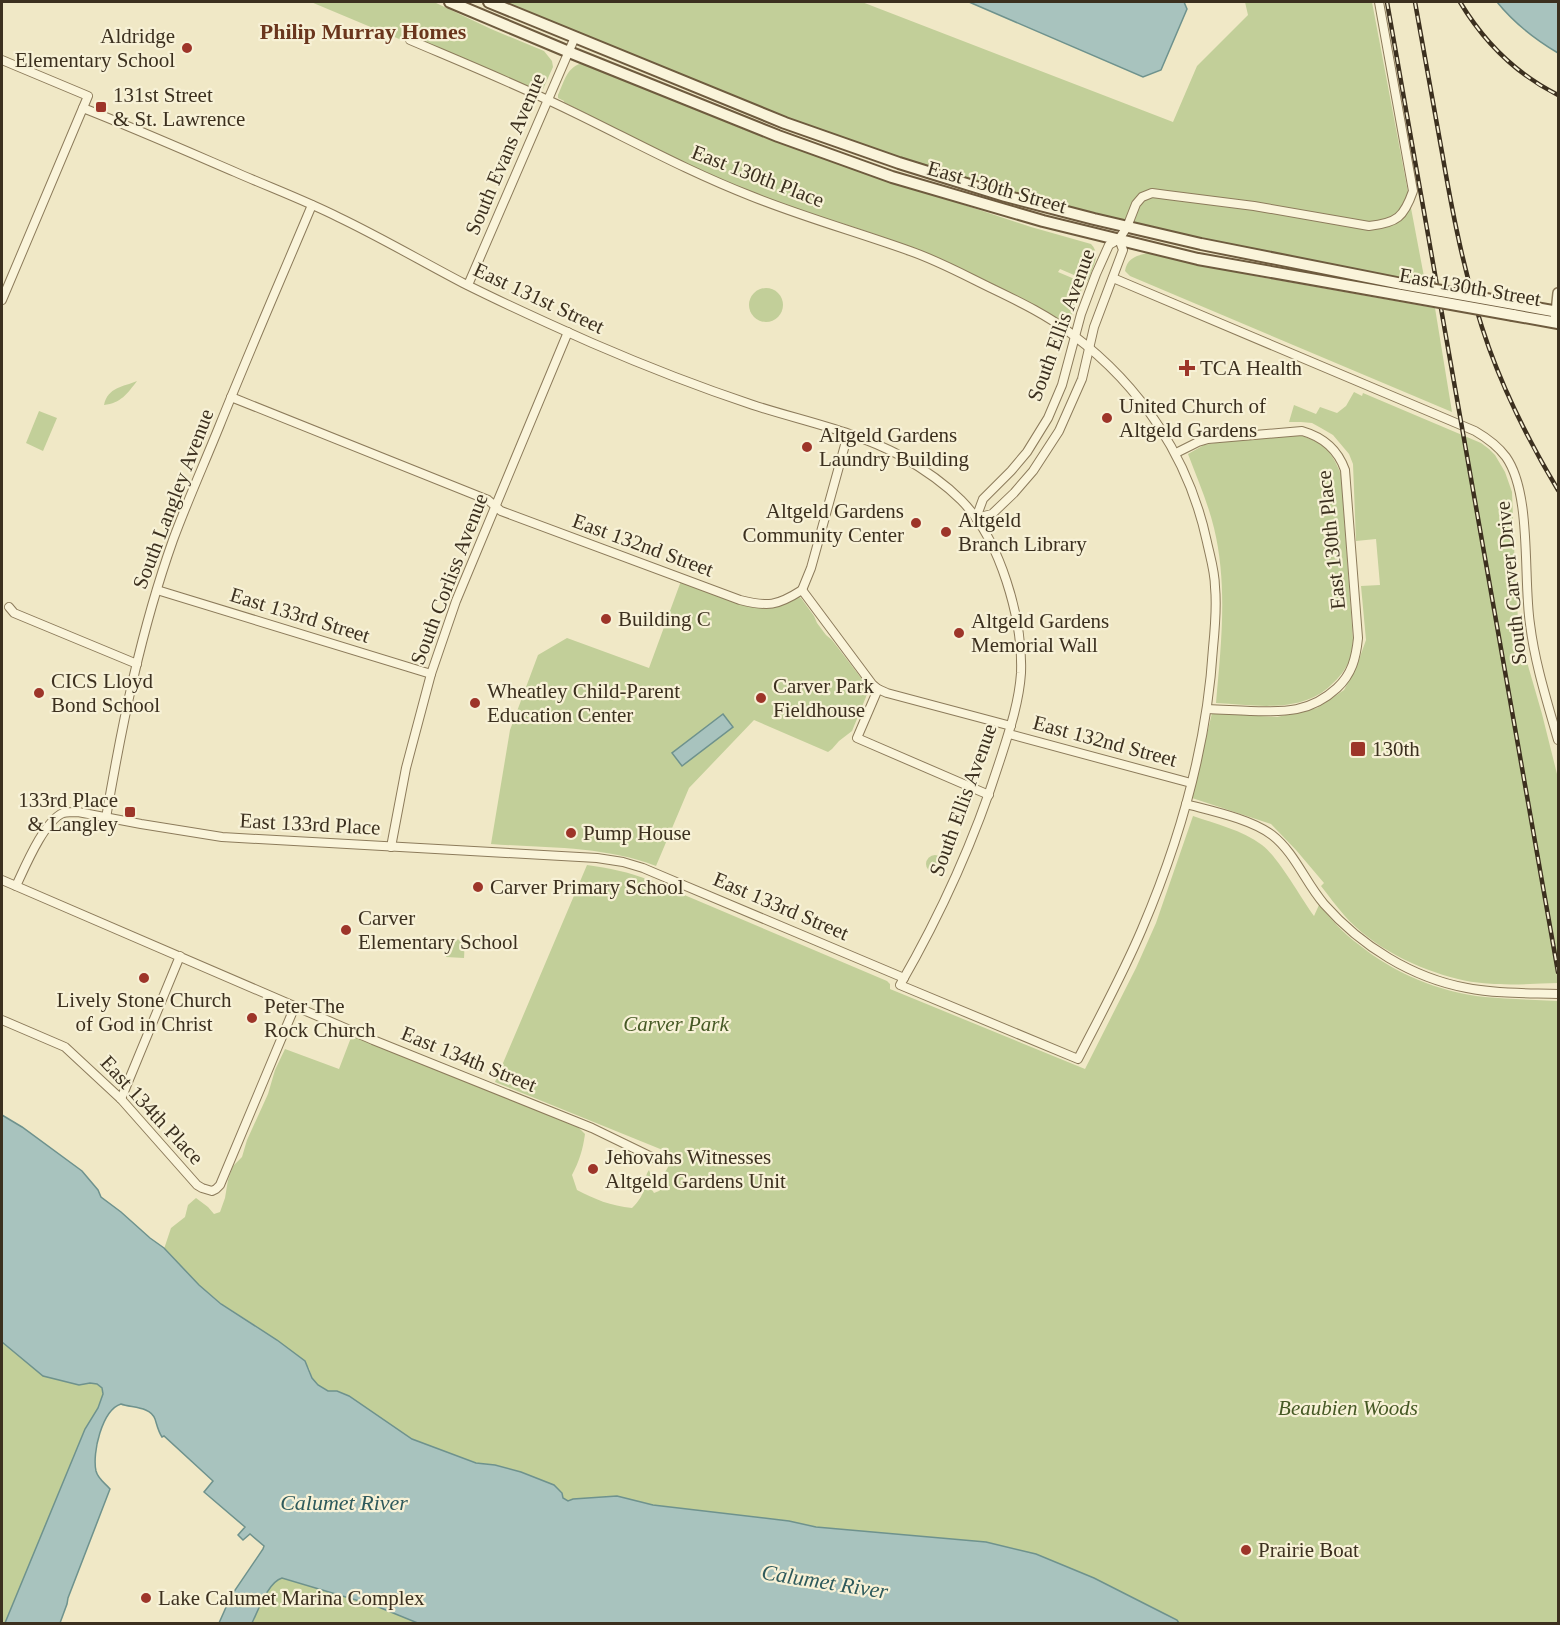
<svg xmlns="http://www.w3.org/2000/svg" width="1560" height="1625" font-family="Georgia,serif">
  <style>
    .green { fill: #c2cf99 }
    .water { fill: #a8c3be; stroke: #6e928d; stroke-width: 1.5 }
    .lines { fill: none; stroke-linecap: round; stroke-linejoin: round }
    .minor-casing { stroke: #8c7b5b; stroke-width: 10 }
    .tertiary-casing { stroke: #8c7b5b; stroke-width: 12 }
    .secondary-casing { stroke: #6e5b3e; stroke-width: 14 }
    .minor { stroke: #faf4da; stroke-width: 8 }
    .tertiary { stroke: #faf4da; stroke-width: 9 }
    .secondary { stroke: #faf4da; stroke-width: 10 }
    .rail-casing { stroke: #3c301f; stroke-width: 4.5 }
    .rail { stroke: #f7f1d6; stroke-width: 2; stroke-dasharray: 7; stroke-linecap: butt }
    .secondary-bridge-casing { stroke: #6e5b3e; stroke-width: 14; stroke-linecap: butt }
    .secondary-bridge { stroke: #faf4da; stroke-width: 10 }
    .poi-dot { fill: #9d3529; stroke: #f7f1d6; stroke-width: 2 }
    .labels { text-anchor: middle; stroke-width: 4.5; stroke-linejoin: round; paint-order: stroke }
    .poi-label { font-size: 21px; fill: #3c301f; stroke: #f7f1d6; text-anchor: start }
    .street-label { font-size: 21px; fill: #3c301f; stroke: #f7f1d6 }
    .park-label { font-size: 21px; font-style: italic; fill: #465925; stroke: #f7f1d6 }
    .neighbourhood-label { font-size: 22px; font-weight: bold; fill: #6a361d; stroke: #f7f1d6 }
    .water-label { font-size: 22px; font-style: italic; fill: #2e5a5c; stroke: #f7f1d6 }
  </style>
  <rect width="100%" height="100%" fill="#f0e8c6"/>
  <g class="green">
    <polygon points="311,2 434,2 491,29 544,51 552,61 553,67 543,89 540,90 535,88 534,89 407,35 404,41"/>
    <polygon points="504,2 862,2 1173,122 1197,66 1248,15 1245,2 1372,2 1425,282 1166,233 1040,200 925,166 766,110"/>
    <path d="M583,63l160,66 95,34 193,64 60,17c11,11 1,24 -3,37l-28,-12 -2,3 26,11 -14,37h-8l-1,1c-50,-29 -103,-55 -156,-76 -46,-18 -93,-30 -139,-47 -70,-27 -136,-62 -202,-96v-1l-6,-3v-3c6,-13 9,-29 25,-32z"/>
    <path d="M1149,253l111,24 175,31 17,104 -322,-136 -5,-5c2,-13 12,-16 24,-18z"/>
    <circle cx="766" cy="305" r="17"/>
    <path d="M137,381c-10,13 -16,22 -33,24 4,-18 19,-18 33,-24z"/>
    <path d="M1354,392l8,4 1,-3 118,50 8,6 6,6 10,17 7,20 4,104 4,42 22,76 16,64v205c-32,1 -68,4 -100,-4 -41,-10 -86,-32 -114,-64 -8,-9 -15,-19 -23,-29l3,-3 -28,-33 -25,-26 -79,-26 20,-85 65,4 40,-9 27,-18 12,-22 10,-28 -5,-54 19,-1 -4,-46 -20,2 -3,-77 -4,-10 -16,-19 -12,-7 -9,-5 -11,-1h-12l5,-17 22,9 4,-7 17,6 9,-7z"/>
    <polygon points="39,411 57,418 43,451 26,443"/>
    <path d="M1299,435c26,8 31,14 42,39l12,166c-1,6 -1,13 -3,19 -4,10 -11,19 -19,26 -30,29 -76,20 -115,18 5,-58 12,-117 -2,-175 -6,-25 -17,-50 -26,-74l16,-9 11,-2z"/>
    <path d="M681,581l72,26h12l32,-11 4,2 13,18 3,7 9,12 6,5 36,47v5l-16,39 -13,10 -7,8 -4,3 -74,-32 -65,68 -33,78c-52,-20 -110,-18 -165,-22l19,-114 28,-75 29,-17 82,30z"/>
    <path d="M1193,816c23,8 49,14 69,29 17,13 38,52 52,71l5,-11c12,14 24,28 39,39 36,29 80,48 127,53 24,2 49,3 73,4v622h-379l-3,-3 -26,-14 -114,-52 -50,-12 -170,-15 -27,-6 -136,-16 -36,-9 -49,5 -5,-3 -9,-13 -33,-13 -26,-7 -19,-2 -64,-24 -63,-43 -12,-5h-9l-10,-6 -6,-7 -3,-10 -51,-41 -36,-23 -23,-19 -35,-36 7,-21 14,-11 3,-12 8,-7 12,9 6,7 6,-2 5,-14 3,-18 5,-14 9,-9 5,-17 21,-46 7,-24 10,-21 54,20 13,-34 225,91 8,8c-2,15 -6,28 -13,41l5,15c17,9 34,16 55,18 7,-7 11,-13 13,-22 1,-7 0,-10 4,-16l3,8 -1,10 3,5 5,-2 5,-4v-13l11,-19 -180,-73 92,-217c22,3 42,7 62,15l238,101 3,3v5l195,80 51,-101 20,-45z"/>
    <circle cx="935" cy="864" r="9"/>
    <polygon points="447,939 465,940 464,958 446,957"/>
    <path d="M2,1342c22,18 47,30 73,41 8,4 20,-5 26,4 7,10 -10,33 -16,42l-80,195 -3,-1z"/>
    <path d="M282,1578l94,28 44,17 -168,1c6,-13 16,-42 30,-46z"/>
  </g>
  <g class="water">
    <polygon points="969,2 1184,2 1187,9 1161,70 1143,77"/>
    <path d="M1497,2h61v51c-22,-13 -44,-30 -61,-51z"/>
    <polygon points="723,714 733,727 682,766 672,753"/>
    <path d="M2,1115l20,12 60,44 16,19 3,7 20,15 29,26 14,10 35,37 22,19 56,36 28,21 7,17 6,7 10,6h9l12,5 63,43 64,24 19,2 26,7 33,13 8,8 1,5 5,3 5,-2 44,-3 36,9 136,16 27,6 170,15 50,12 58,24 71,36 12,6 2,3 -759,1 -44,-18 -94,-28c-14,4 -24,33 -30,45h-33l12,-27 32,-47 1,-3 -14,-12 -7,6 -5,-5 7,-8 -41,-35 9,-11 -49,-45 -2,1c-4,-6 -5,-12 -7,-18 -5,-13 -24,-11 -34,-15 -19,6 -29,49 -25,67 2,8 9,12 14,18l-42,109 -1,6 -7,19h-55l80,-194 13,-21 5,-14 -1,-6 -5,-4 -7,-1 -11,2 -36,-9 -41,-34z"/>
  </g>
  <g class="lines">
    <defs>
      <g id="minor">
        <polyline points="2,60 88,96 2,300"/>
        <path d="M83,108c51,20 101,42 152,64 34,15 69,28 103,45 42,20 83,44 125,66 42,21 86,41 129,60 53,23 107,44 161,62 49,16 102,26 148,51 21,12 43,27 60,44 39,39 62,119 60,173 -2,30 -12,59 -21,87 -25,79 -59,154 -100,225l178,74c22,-43 45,-85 64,-130 38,-89 65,-184 71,-281 2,-20 4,-41 2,-61 0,-15 -5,-31 -8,-45 -18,-84 -66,-156 -134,-207 -24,-19 -53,-33 -80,-46 -27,-13 -54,-28 -83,-38 -53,-19 -107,-34 -159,-55 -62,-24 -120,-56 -180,-85 -53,-26 -107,-48 -161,-71"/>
        <path d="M1113,278l362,153c12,7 23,15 31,26 26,37 17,121 24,167 5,40 17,77 28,116"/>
        <polyline points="468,285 575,37"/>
        <path d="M231,397l257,103 13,11 239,89c28,7 37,6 62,-10l70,94 6,5 9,4 124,33"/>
        <path d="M1176,453l22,-11 10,-3 94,-8c21,6 36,19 43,39l13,168c-2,20 -6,36 -21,50 -27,25 -53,24 -87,23 -14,-1 -28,-1 -42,-2"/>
        <path d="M976,518l7,-19 28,-28 16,-19 21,-34 14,-33 19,-71 15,-40 13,-29 10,-6 8,-12 9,-23 6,-7 10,-4 15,2 87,11 115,20c28,-3 35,-9 44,-35l-34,-189"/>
        <polyline points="976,518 992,514 1014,493 1033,471 1059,431 1082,379 1094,327 1123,250 1119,239"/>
        <polyline points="157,590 431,674"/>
        <polyline points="802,590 811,568 848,434"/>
        <polyline points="9,607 14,613 137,664"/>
        <polyline points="878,689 857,738 989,795"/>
        <polyline points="1009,734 1191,783"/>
        <path d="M1186,804c26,7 65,15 86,31 23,18 33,47 52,69 37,42 88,74 143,84 30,6 61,5 91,6"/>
        <path d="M106,818c16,-94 35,-188 67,-278 14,-38 31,-76 46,-113 30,-75 62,-148 93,-222"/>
        <polyline points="391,847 406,768 431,674 456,601 568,332"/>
        <polyline points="2,880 373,1040 592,1128 658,1160"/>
        <path d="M16,886c9,-19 28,-65 47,-73 5,-1 10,-1 15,-1l63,12 81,13 375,21 26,4 20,6 261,110"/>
        <polyline points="2,1020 65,1047 121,1099 197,1185 202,1188 212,1191 216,1189 220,1185 295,1006"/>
        <polyline points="121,1099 180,956"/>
      </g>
      <polyline id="tertiary" points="1555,322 1558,293"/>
      <g id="secondary">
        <polyline points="450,2 569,52 778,136 892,177 1043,221 1198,259 1401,295"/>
        <polyline points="489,2 785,123 899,163 1005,196 1094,219 1201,244 1402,284"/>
        <polyline points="1514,304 1558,312"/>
        <polyline points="1513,315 1558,323"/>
      </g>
    </defs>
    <use href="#minor" class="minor-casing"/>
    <use href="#tertiary" class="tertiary-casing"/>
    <use href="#secondary" class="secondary-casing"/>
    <use href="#minor" class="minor"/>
    <use href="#tertiary" class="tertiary"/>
    <use href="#secondary" class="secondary"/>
    <defs>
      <g id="rail">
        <polyline points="1387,2 1558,972"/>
        <path d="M1415,2c9,52 19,104 28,156 11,64 24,128 46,190 18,50 42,97 69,142"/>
        <path d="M1460,2c24,40 56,72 98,93"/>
      </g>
    </defs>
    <use href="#rail" class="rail-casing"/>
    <use href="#rail" class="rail"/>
    <defs>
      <g id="secondary-bridge">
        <polyline points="1402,284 1514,304"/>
        <polyline points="1401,295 1513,315"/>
      </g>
    </defs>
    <use href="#secondary-bridge" class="secondary-bridge-casing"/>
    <use href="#secondary-bridge" class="secondary-bridge"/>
  </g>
  <g class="poi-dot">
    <circle cx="187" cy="48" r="6"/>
    <rect x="95" y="101" width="12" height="12" rx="3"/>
    <path d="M1184 359h6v6h6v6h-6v6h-6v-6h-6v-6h6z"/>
    <circle cx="1107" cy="418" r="6"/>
    <circle cx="807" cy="447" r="6"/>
    <circle cx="916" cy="523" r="6"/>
    <circle cx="946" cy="532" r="6"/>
    <circle cx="606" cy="619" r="6"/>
    <circle cx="959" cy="633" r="6"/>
    <circle cx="39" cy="693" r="6"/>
    <circle cx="761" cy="698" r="6"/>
    <circle cx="475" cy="703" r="6"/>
    <rect x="1350" y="741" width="16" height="16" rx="3"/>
    <rect x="124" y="806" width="12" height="12" rx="3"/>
    <circle cx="571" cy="833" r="6"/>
    <circle cx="478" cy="887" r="6"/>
    <circle cx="346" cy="930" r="6"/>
    <circle cx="144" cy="978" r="6"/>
    <circle cx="252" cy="1018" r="6"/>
    <circle cx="593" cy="1169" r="6"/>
    <circle cx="1246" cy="1550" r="6"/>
    <circle cx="146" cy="1598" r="6"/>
  </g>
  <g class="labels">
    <g class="poi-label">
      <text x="175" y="43" text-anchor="end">Aldridge<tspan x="175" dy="24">Elementary School</tspan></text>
      <text x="113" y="102">131st Street<tspan x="113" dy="24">&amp; St. Lawrence</tspan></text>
      <text x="1200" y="375">TCA Health</text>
      <text x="1119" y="413">United Church of<tspan x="1119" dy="24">Altgeld Gardens</tspan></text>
      <text x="819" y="442">Altgeld Gardens<tspan x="819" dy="24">Laundry Building</tspan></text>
      <text x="904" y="518" text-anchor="end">Altgeld Gardens<tspan x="904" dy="24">Community Center</tspan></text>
      <text x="958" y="527">Altgeld<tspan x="958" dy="24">Branch Library</tspan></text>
      <text x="618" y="626">Building C</text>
      <text x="971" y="628">Altgeld Gardens<tspan x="971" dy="24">Memorial Wall</tspan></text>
      <text x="51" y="688">CICS Lloyd<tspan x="51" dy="24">Bond School</tspan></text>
      <text x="773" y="693">Carver Park<tspan x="773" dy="24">Fieldhouse</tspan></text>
      <text x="487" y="698">Wheatley Child-Parent<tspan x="487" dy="24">Education Center</tspan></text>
      <text x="1372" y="756">130th</text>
      <text x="118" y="807" text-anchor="end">133rd Place<tspan x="118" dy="24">&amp; Langley</tspan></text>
      <text x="583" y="840">Pump House</text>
      <text x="490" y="894">Carver Primary School</text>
      <text x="358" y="925">Carver<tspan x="358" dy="24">Elementary School</tspan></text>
      <text x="144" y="1007" text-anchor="middle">Lively Stone Church<tspan x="144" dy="24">of God in Christ</tspan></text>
      <text x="264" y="1013">Peter The<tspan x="264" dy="24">Rock Church</tspan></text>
      <text x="605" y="1164">Jehovahs Witnesses<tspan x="605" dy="24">Altgeld Gardens Unit</tspan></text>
      <text x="1258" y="1557">Prairie Boat</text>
      <text x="158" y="1605">Lake Calumet Marina Complex</text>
    </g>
    <g class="street-label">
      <text transform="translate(505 154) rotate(-67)" y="7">South Evans Avenue</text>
      <text transform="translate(758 176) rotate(21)" y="7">East 130th Place</text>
      <text transform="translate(997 187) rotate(16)" y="7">East 130th Street</text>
      <text transform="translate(1470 287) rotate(10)" y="7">East 130th Street</text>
      <text transform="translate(539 298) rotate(25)" y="7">East 131st Street</text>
      <text transform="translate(1061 325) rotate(-70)" y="7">South Ellis Avenue</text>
      <text transform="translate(173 499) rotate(-69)" y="7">South Langley Avenue</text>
      <text transform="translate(1331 540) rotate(-96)" y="7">East 130th Place</text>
      <text transform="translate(643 545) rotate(20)" y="7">East 132nd Street</text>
      <text transform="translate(449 579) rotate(-69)" y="7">South Corliss Avenue</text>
      <text transform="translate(1511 583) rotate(-96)" y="7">South Carver Drive</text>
      <text transform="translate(300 615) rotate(17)" y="7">East 133rd Street</text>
      <text transform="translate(1105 741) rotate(15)" y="7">East 132nd Street</text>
      <text transform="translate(963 800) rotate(-70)" y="7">South Ellis Avenue</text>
      <text transform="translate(310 824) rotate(3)" y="7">East 133rd Place</text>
      <text transform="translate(781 906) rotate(23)" y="7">East 133rd Street</text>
      <text transform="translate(469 1059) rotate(22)" y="7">East 134th Street</text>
      <text transform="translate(152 1110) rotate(47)" y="7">East 134th Place</text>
    </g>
    <g class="park-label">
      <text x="676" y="1031">Carver Park</text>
      <text x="1348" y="1415">Beaubien Woods</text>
    </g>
    <g class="neighbourhood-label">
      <text x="363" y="39">Philip Murray Homes</text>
    </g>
    <g class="water-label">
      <text x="344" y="1510">Calumet River</text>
      <text transform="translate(825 1581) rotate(9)" y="8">Calumet River</text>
    </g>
  </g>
  <rect width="1560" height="1625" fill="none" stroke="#3c301f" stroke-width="6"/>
</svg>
